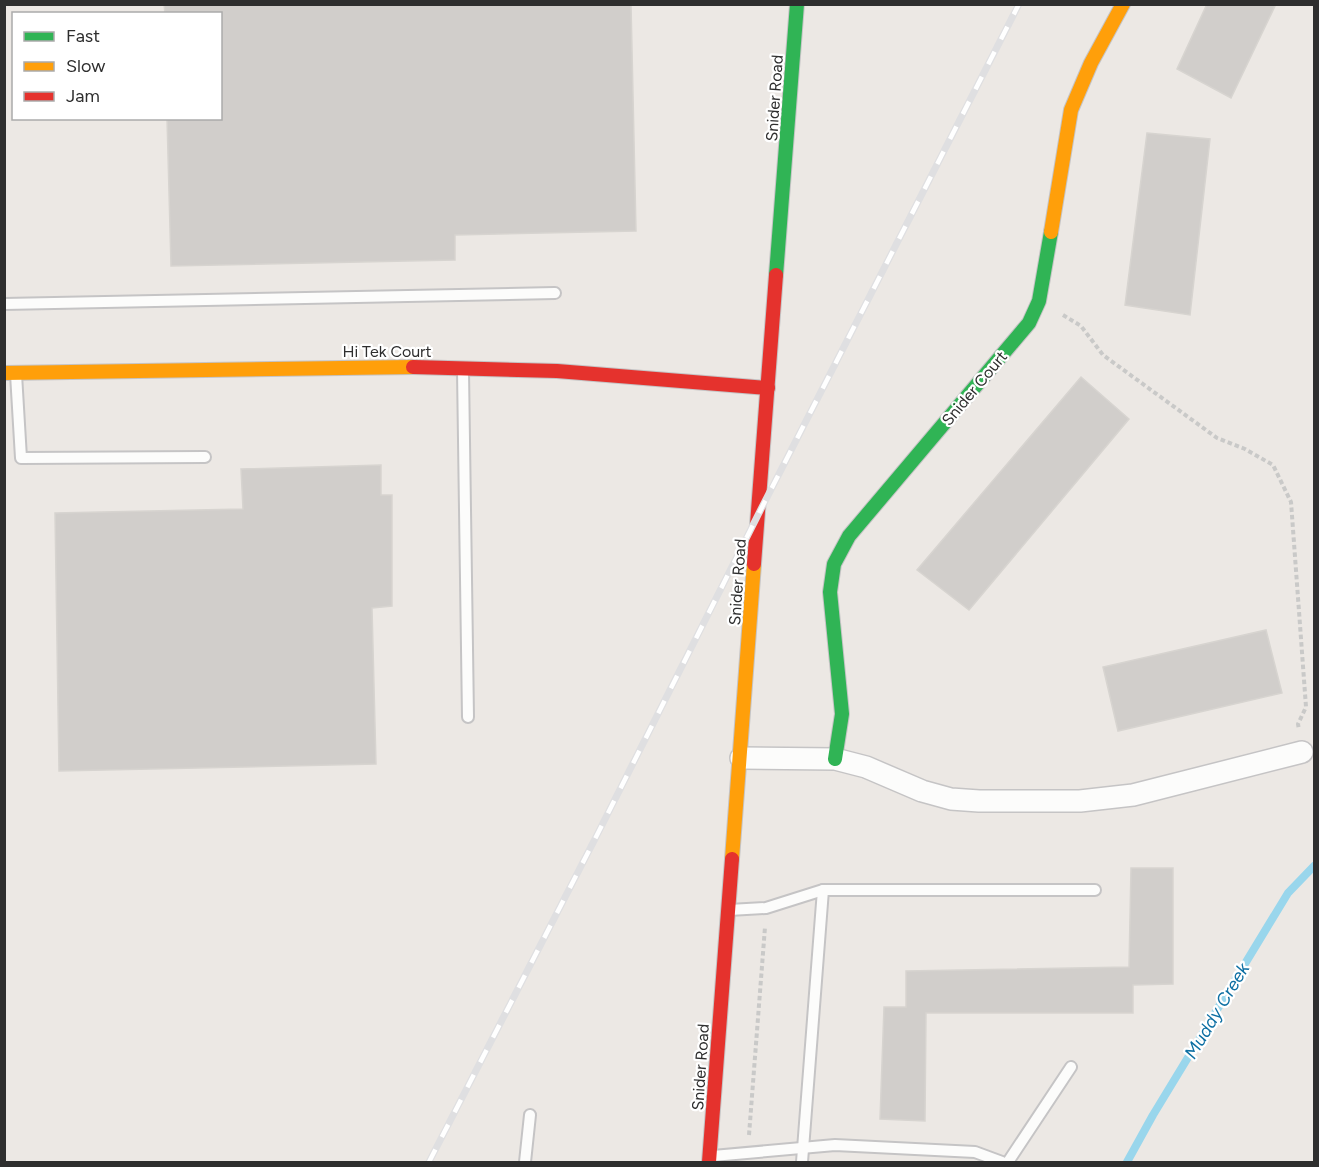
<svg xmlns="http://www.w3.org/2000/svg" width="1319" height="1167" font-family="Figtree,sans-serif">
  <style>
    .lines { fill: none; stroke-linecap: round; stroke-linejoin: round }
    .stream { stroke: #99d6ec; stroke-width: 8 }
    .building { fill: #d1cecb; stroke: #d7d4d0; stroke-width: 1.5 }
    .lane-casing { stroke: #c5c4c5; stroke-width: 14 }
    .street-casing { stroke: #c5c4c5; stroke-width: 24 }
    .fast-casing { stroke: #c5c4c5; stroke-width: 16 }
    .slow-casing { stroke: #c5c4c5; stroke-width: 16 }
    .jam-casing { stroke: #c5c4c5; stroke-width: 16 }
    .path { stroke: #c9c9c8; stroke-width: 4; stroke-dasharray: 4.5 3; stroke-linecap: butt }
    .lane { stroke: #fcfcfb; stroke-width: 10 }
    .street { stroke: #fcfcfb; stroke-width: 21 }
    .fast { stroke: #30b455; stroke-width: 14 }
    .slow { stroke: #ff9f0a; stroke-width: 14 }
    .jam { stroke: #e5322d; stroke-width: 14 }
    .rail-casing { stroke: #dfdfe1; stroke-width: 7 }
    .rail { stroke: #fff; stroke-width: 4.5; stroke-dasharray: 14; stroke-linecap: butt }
    .labels { text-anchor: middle; stroke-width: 4.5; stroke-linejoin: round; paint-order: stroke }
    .street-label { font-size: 16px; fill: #2e2e2e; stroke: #fff }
    .water-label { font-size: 18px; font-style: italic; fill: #0d6fa3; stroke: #fff }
  </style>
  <rect width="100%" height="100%" fill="#ece8e4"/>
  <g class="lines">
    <polyline class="stream" points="1127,1162 1153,1115 1288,893 1314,866"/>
  </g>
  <g class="building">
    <polygon points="164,4 631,4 636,231 455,235 455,260 171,266 167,118 220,118 220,14 165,14"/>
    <polygon points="1207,4 1276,4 1231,98 1177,69"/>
    <polygon points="1147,133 1210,139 1190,315 1125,305"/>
    <polygon points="1081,377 1129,419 969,610 917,570"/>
    <polygon points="381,465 381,495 392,495 392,606 372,608 376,764 59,771 55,513 243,509 241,469"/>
    <polygon points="1266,630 1282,693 1118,731 1103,667"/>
    <polygon points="1131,868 1173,868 1173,984 1133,985 1133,1013 926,1013 925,1121 880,1119 884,1007 906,1007 906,971 1129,967"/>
  </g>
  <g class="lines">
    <defs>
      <g id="lane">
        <polyline points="4,304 555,293"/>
        <polyline points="463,371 468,717"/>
        <polyline points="16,374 21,458 205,457"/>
        <polyline points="729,910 766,908 823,890 1095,890"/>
        <polyline points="713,1156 835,1145 975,1152 1002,1162"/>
        <polyline points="525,1162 530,1115"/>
        <polyline points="802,1162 823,890"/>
        <polyline points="1008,1162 1071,1067"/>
      </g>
      <polyline id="street" points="741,758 835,759 866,767 922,791 951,799 979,801 1080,801 1133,795 1302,752"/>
      <g id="fast">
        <polyline points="776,275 797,4"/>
        <polyline points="835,759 842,714 830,592 834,564 849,536 1029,323 1039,301 1051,232"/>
      </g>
      <g id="slow">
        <polyline points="1051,232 1071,110 1091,63 1123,4"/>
        <polyline points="4,373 413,367"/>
        <polyline points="732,859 754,564"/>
      </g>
      <g id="jam">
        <polyline points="413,367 557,371 768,388"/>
        <polyline points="754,564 776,275"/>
        <polyline points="709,1162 732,859"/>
      </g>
    </defs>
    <use href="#lane" class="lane-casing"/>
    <use href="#street" class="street-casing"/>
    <use href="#fast" class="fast-casing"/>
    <use href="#slow" class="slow-casing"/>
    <use href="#jam" class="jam-casing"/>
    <g class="path">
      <polyline points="1063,315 1081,326 1103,355 1217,438 1245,449 1273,465 1291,502 1306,707 1298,724 1299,730"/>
      <polyline points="749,1135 765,927"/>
    </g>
    <use href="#lane" class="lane"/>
    <use href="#street" class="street"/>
    <use href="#fast" class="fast"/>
    <use href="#slow" class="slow"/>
    <use href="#jam" class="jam"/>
    <defs>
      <polyline id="rail" points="429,1162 597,835 759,513 1019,4"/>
    </defs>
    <use href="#rail" class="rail-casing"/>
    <use href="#rail" class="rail"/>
  </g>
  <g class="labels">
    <g class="street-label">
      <text transform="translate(774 98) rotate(-86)" y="6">Snider Road</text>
      <text x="387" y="357">Hi Tek Court</text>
      <text transform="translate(974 388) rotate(-50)" y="6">Snider Court</text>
      <text transform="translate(737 582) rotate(-86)" y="6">Snider Road</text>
      <text transform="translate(700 1067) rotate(-86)" y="6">Snider Road</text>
    </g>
    <g class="water-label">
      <text transform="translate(1217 1011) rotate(-59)" y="6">Muddy Creek</text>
    </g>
  </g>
  <rect width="1319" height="1167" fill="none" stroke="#2e2e2e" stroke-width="12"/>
  <rect x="12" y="12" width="210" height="108" fill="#ffffff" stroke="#ababab" stroke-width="1.5"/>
  <rect x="24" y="32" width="30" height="9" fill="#30b455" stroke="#ababab" stroke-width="1.5"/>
  <text x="66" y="42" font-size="18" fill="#2e2e2e">Fast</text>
  <rect x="24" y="62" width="30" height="9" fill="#ff9f0a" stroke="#ababab" stroke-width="1.5"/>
  <text x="66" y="72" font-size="18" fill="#2e2e2e">Slow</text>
  <rect x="24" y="92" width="30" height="9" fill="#e5322d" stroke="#ababab" stroke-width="1.5"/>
  <text x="66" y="102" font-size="18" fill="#2e2e2e">Jam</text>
</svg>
